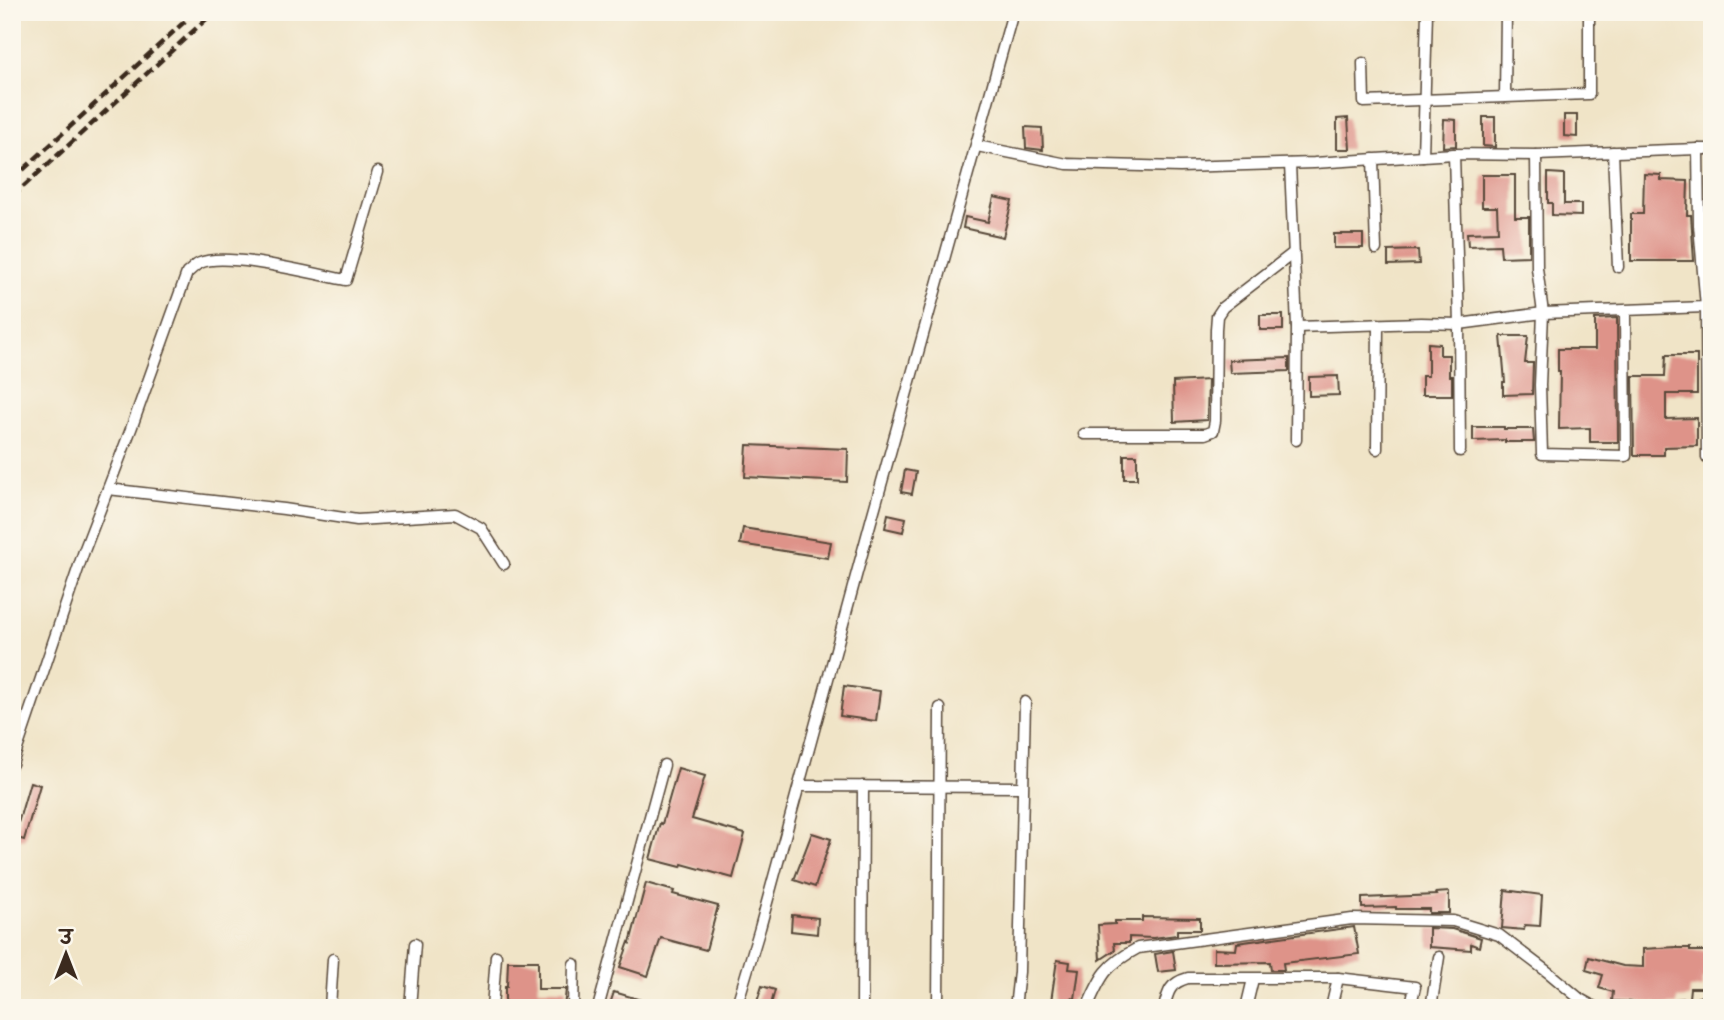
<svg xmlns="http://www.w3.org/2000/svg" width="1724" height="1020" font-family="'Gochi Hand','Playpen Sans Deva',sans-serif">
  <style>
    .building { fill: #de9389 }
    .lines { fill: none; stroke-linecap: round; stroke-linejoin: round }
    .minor-casing { stroke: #564637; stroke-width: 13 }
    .minor { stroke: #fff; stroke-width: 10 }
    .rail { stroke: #3b2a1e; stroke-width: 4.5; stroke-dasharray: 10 5; stroke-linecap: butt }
  </style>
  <rect width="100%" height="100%" fill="#fbf7ec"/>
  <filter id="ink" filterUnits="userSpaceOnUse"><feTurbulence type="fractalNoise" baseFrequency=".0143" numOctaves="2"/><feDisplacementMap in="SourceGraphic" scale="14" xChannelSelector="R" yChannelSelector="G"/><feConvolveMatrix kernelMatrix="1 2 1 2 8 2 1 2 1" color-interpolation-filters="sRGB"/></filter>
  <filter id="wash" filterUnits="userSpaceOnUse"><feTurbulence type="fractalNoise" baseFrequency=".00686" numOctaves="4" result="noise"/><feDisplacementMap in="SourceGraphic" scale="28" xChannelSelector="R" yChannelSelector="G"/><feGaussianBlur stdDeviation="1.57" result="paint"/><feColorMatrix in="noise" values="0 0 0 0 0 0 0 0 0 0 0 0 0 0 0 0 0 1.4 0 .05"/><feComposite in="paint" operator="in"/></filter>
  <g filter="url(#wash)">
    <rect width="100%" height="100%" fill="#f0e4c7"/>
    <g id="blocks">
      <g class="building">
        <polygon points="1564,115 1577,115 1577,137 1564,136"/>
        <polygon points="1483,117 1495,117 1495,147 1483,146"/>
        <polygon points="1348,118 1350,149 1337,149 1337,119"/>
        <polygon points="1444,119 1456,120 1456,146 1443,147"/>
        <polygon points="1025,127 1042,128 1043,150 1026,148"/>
        <polygon points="1548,173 1564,174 1564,204 1581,204 1581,216 1552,215 1552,203 1548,203"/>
        <polygon points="1644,174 1661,175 1661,180 1688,181 1687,215 1691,215 1694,261 1631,261 1631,214 1643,214"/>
        <polygon points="1482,175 1515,175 1515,217 1529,217 1529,256 1501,257 1500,245 1468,246 1467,233 1498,232 1497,207 1482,207"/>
        <polygon points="994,197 1012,201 1003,237 963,228 965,217 988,222"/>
        <rect x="1334" y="234" width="29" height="14"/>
        <polygon points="1418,250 1419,264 1388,265 1388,251"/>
        <rect x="1260" y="315" width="23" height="15"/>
        <polygon points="1617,318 1618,442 1590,442 1590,428 1559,429 1560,371 1558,371 1558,349 1595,349 1595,319"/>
        <polygon points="1501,336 1528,336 1525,363 1533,363 1532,394 1503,395 1503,382 1505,382"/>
        <polygon points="1428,343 1440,344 1440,355 1449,355 1449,376 1452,376 1452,395 1422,395 1422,376 1428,376"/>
        <polygon points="1666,355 1697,355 1697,394 1666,394 1666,419 1697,418 1697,446 1664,447 1664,455 1634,455 1633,376 1665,376"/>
        <polygon points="1289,358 1289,371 1230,373 1229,360"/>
        <polygon points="1338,376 1339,395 1309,396 1309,377"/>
        <polygon points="1208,380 1207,420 1174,422 1173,382"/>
        <polygon points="1473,427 1504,427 1504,429 1533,429 1534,442 1505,442 1505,440 1473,441"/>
        <polygon points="747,445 848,449 847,482 745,477"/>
        <rect x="1124" y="455" width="13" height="24"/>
        <polygon points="905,470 916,472 912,494 901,492"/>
        <polygon points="888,514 906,518 903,532 885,528"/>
        <polygon points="743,528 831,542 828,558 740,544"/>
        <polygon points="844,686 880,691 876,721 840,716"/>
        <polygon points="678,768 705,776 692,819 745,834 733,878 682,864 681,867 650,859 660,823 662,824"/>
        <polygon points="30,782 40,785 24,840 14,837"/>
        <polygon points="812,833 831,839 815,887 794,880"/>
        <polygon points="646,883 674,891 673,894 718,906 706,950 661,938 648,976 620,967 629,942 630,943"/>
        <polygon points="1505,890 1542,895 1540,926 1525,925 1524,930 1502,928"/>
        <polygon points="1449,892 1449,913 1429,913 1429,909 1396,909 1396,907 1362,908 1362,898 1437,895 1436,893"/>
        <polygon points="792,915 818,918 817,934 791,931"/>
        <polygon points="1142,917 1200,918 1200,930 1177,930 1177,935 1153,938 1129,937 1129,943 1114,943 1115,950 1100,960 1098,925 1115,924 1115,921 1142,921"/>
        <polygon points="1354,927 1359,954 1283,963 1284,970 1271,970 1270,962 1214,963 1214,949 1236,950 1237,943"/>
        <polygon points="1429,928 1452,929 1481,938 1479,947 1471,944 1471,950 1429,947"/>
        <polygon points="1676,947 1676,948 1690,948 1690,951 1712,951 1712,979 1702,979 1702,988 1690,988 1689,998 1677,999 1677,1005 1656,1006 1656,1003 1612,1001 1613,992 1599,988 1603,975 1586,970 1589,957 1623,966 1643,967 1643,949"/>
        <polygon points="1173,951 1176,970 1158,972 1155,954"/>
        <polygon points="1057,960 1070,962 1069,969 1079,970 1075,999 1072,998 1071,1008 1050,1008"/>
        <polygon points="508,961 538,961 538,989 566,989 564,1008 505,1008 505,986 507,986"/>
        <polygon points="762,986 775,990 770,1008 755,1008"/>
        <polygon points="614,992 658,1005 658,1008 623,1008 610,1004"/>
      </g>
    </g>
  </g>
  <g filter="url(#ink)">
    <use href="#blocks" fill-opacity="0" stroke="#564637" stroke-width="2"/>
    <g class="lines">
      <defs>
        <g id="minor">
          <polyline points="1363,63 1364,102 1589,94 1589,12"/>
          <polyline points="1505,97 1506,12"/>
          <polyline points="977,146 1067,164 1180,167 1314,163 1454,154 1536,155 1698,149"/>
          <polyline points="1613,152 1618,267"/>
          <polyline points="1454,154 1459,324 1460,451"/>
          <polyline points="1536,155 1537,268 1543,313 1540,385 1542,454 1626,456 1625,311"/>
          <polyline points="1423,156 1427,12"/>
          <polyline points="1373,159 1376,249"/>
          <polyline points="1290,164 1297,327 1296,440"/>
          <polyline points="1706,307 1707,458"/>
          <polyline points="1297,327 1421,323 1459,324 1543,313 1706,307 1699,225 1698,149 1712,149"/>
          <polyline points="1084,434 1205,434 1213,431 1215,421 1216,329 1217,316 1223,307 1292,254"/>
          <polyline points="1377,449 1378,324"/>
          <polyline points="108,489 284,509 357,520 455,514 481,528 504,564"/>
          <path d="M12,764l72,-213 47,-122 56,-156c4,-3 8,-8 13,-10 25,-12 115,11 146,17l32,-108"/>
          <polyline points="799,786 1022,787"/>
          <polyline points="330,1008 333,959"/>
          <polyline points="410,1008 415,944"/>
          <polyline points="492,1008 496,956"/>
          <polyline points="573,1008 574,964"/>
          <polyline points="598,1008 664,765"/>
          <polyline points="736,1008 760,928 871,521 1013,12"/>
          <polyline points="862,1008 863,786"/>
          <polyline points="938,1008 940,708"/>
          <polyline points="1015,1008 1019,972 1025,702"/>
          <path d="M1087,1008c14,-33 19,-43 51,-60l214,-29 101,2 46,14 50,38 31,26 16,9"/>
          <path d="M1164,1008c4,-17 6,-25 24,-30h150l77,9 -5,21"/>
          <polyline points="1246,1008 1253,979"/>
          <polyline points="1331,1008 1338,978"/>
          <polyline points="1431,1008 1439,957"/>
          <polyline points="1684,1008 1712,998"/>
        </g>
      </defs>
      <use href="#minor" class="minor-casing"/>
      <use href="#minor" class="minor"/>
      <g class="rail">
        <polyline points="12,180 195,12"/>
        <polyline points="12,197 214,12"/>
      </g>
    </g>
  </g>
  <rect width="1724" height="1020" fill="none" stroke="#fbf7ec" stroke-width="42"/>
  <g transform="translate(66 954)" stroke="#fbf7ec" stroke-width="5" paint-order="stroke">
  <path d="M0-5L12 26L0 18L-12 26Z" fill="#3b2a1e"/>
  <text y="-10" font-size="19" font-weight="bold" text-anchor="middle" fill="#3b2a1e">उ</text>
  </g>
</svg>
